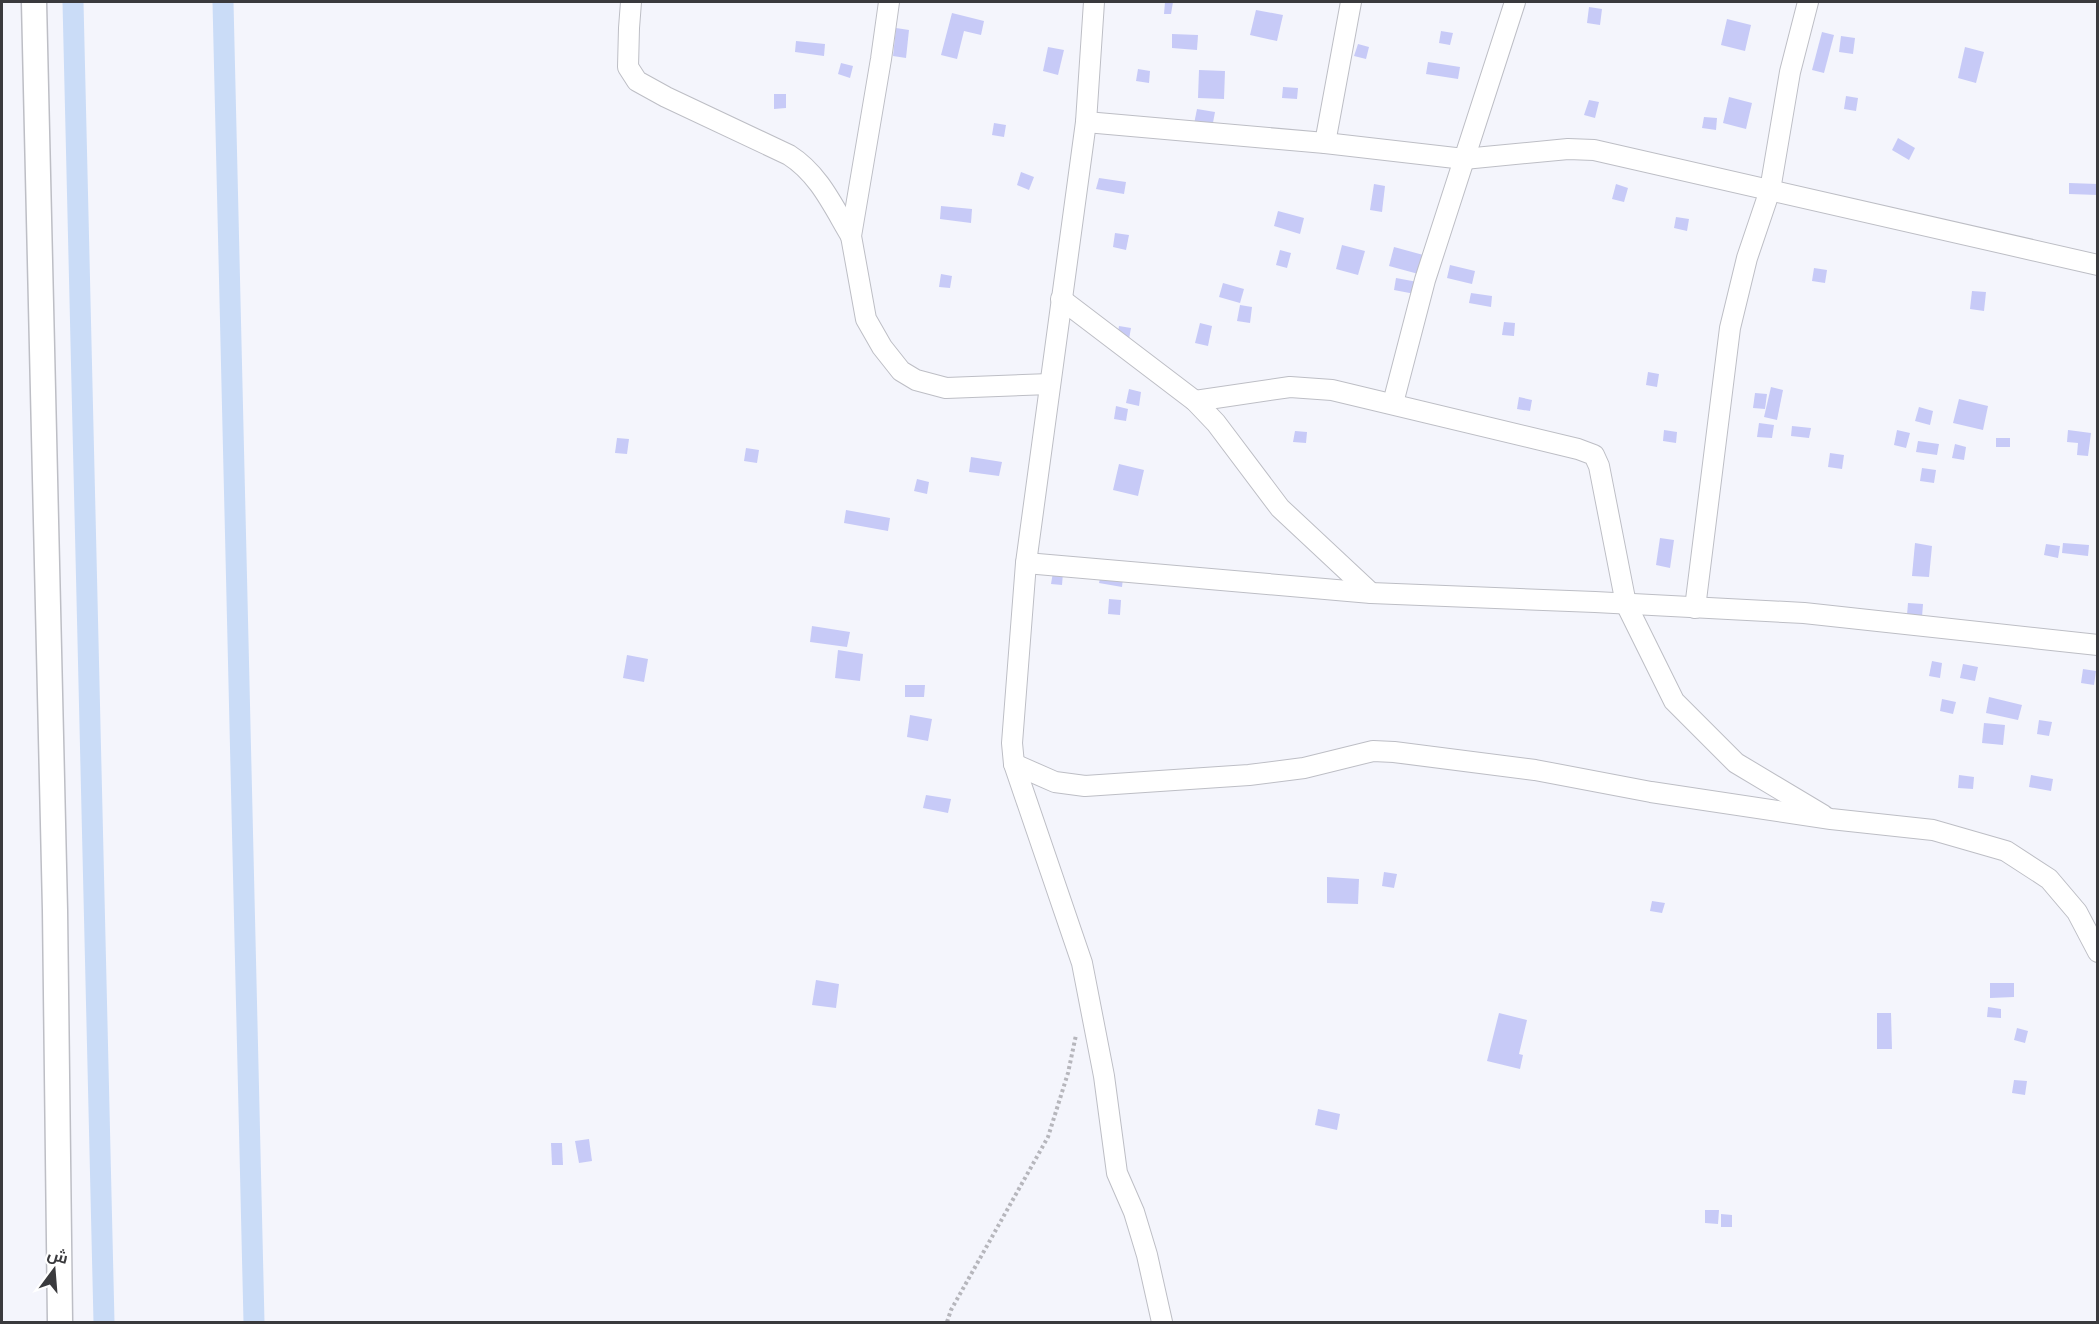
<svg xmlns="http://www.w3.org/2000/svg" width="2099" height="1324" font-family="'PT Serif',Cairo,serif">
  <style>
    .lines { fill: none; stroke-linecap: round; stroke-linejoin: round }
    .canal { stroke: #cadcf7; stroke-width: 21 }
    .building { fill: #c7caf7 }
    .minor-casing { stroke: #bdbec5; stroke-width: 22 }
    .tertiary-casing { stroke: #bdbec5; stroke-width: 27 }
    .path { stroke: #b6b6bc; stroke-width: 4; stroke-dasharray: 3 3; stroke-linecap: butt }
    .minor { stroke: #fff; stroke-width: 20 }
    .tertiary { stroke: #fff; stroke-width: 24 }
  </style>
  <rect width="100%" height="100%" fill="#f4f5fc"/>
  <g class="lines">
    <g class="canal">
      <polyline points="73,2 104,1322"/>
      <polyline points="223,2 254,1322"/>
    </g>
  </g>
  <g class="building">
    <polygon points="1165,2 1173,2 1171,14 1164,14"/>
    <polygon points="1589,7 1602,9 1600,25 1587,23"/>
    <polygon points="1256,10 1283,15 1277,41 1250,35"/>
    <polygon points="952,13 984,21 981,35 964,31 957,59 941,55"/>
    <polygon points="1727,19 1751,25 1745,51 1721,45"/>
    <polygon points="896,28 909,30 906,58 893,56"/>
    <polygon points="1441,31 1453,33 1450,45 1439,43"/>
    <polygon points="1822,32 1834,35 1824,73 1812,70"/>
    <polygon points="1172,34 1198,35 1197,50 1172,48"/>
    <polygon points="1841,36 1855,38 1853,54 1839,52"/>
    <polygon points="796,41 825,44 824,56 795,52"/>
    <polygon points="1358,44 1369,47 1366,59 1354,56"/>
    <polygon points="1048,47 1064,50 1058,75 1043,71"/>
    <polygon points="1965,47 1984,52 1976,83 1958,78"/>
    <polygon points="1428,62 1460,67 1458,79 1426,74"/>
    <polygon points="841,63 853,66 850,78 838,74"/>
    <polygon points="1138,69 1150,71 1149,83 1136,81"/>
    <polygon points="1199,70 1225,71 1224,99 1198,98"/>
    <polygon points="1283,87 1298,88 1297,99 1282,98"/>
    <polygon points="774,94 786,94 786,108 774,109"/>
    <polygon points="1846,96 1858,98 1856,111 1844,109"/>
    <polygon points="1729,97 1752,103 1746,129 1723,123"/>
    <polygon points="1589,100 1599,102 1595,118 1584,115"/>
    <polygon points="1197,109 1215,112 1212,128 1194,124"/>
    <polygon points="1704,117 1717,118 1716,130 1702,128"/>
    <polygon points="994,123 1006,125 1004,137 992,135"/>
    <polygon points="1898,138 1915,148 1909,160 1892,150"/>
    <polygon points="1021,172 1034,177 1029,190 1017,185"/>
    <polygon points="1099,178 1126,182 1124,194 1096,189"/>
    <polygon points="2069,183 2098,184 2098,195 2069,194"/>
    <polygon points="1374,184 1385,186 1382,212 1370,210"/>
    <polygon points="1616,184 1628,188 1624,202 1612,199"/>
    <polygon points="941,206 972,209 971,223 940,219"/>
    <polygon points="1278,211 1304,218 1300,234 1274,226"/>
    <polygon points="1676,217 1689,219 1687,231 1674,228"/>
    <polygon points="1115,233 1129,235 1126,250 1113,247"/>
    <polygon points="1342,245 1365,251 1358,275 1336,269"/>
    <polygon points="1394,247 1427,256 1422,275 1389,266"/>
    <polygon points="1280,250 1291,253 1287,268 1276,265"/>
    <polygon points="1450,265 1475,271 1472,284 1447,278"/>
    <polygon points="1814,268 1827,270 1825,283 1812,281"/>
    <polygon points="941,274 952,276 950,288 939,287"/>
    <polygon points="1396,278 1423,283 1420,295 1394,290"/>
    <polygon points="1223,283 1244,289 1240,303 1219,297"/>
    <polygon points="1972,291 1986,292 1984,311 1970,309"/>
    <polygon points="1471,293 1492,296 1491,307 1469,303"/>
    <polygon points="1240,305 1252,307 1250,323 1237,321"/>
    <polygon points="1504,322 1515,323 1514,336 1502,335"/>
    <polygon points="1200,323 1212,326 1208,346 1195,343"/>
    <polygon points="1119,326 1131,328 1129,339 1117,338"/>
    <polygon points="1648,372 1659,374 1657,387 1646,385"/>
    <polygon points="1771,387 1783,390 1777,420 1764,417"/>
    <polygon points="1129,389 1141,392 1139,406 1126,403"/>
    <polygon points="1755,393 1767,394 1765,409 1753,408"/>
    <polygon points="1519,397 1532,400 1530,411 1517,409"/>
    <polygon points="1959,399 1988,406 1983,430 1953,423"/>
    <polygon points="1116,406 1128,409 1126,421 1114,419"/>
    <polygon points="1919,407 1933,411 1930,425 1915,421"/>
    <polygon points="1759,423 1774,425 1772,438 1757,437"/>
    <polygon points="1792,426 1811,428 1809,438 1791,436"/>
    <polygon points="1664,430 1677,432 1676,443 1663,441"/>
    <polygon points="1897,430 1910,433 1906,448 1894,445"/>
    <polygon points="2068,430 2091,433 2088,456 2077,455 2078,443 2067,442"/>
    <polygon points="1295,431 1307,432 1306,443 1293,442"/>
    <polygon points="617,438 629,439 627,454 615,453"/>
    <rect x="1996" y="438" width="14" height="9"/>
    <polygon points="1918,441 1939,444 1937,455 1916,452"/>
    <polygon points="1955,444 1966,447 1964,460 1952,458"/>
    <polygon points="746,448 759,450 757,463 744,461"/>
    <polygon points="1830,453 1844,455 1842,469 1828,467"/>
    <polygon points="971,457 1002,462 999,476 969,472"/>
    <polygon points="1119,464 1144,470 1138,496 1113,490"/>
    <polygon points="1922,468 1936,470 1934,483 1920,481"/>
    <polygon points="917,479 929,482 927,494 914,491"/>
    <polygon points="846,510 890,518 888,531 844,523"/>
    <polygon points="1660,538 1674,540 1670,568 1656,565"/>
    <polygon points="1915,543 1932,546 1929,577 1912,576"/>
    <polygon points="2063,543 2089,545 2088,556 2062,553"/>
    <polygon points="2046,544 2060,546 2058,558 2044,555"/>
    <polygon points="1053,572 1063,573 1062,585 1051,584"/>
    <polygon points="1101,574 1123,578 1122,587 1099,583"/>
    <polygon points="1109,599 1121,600 1120,615 1108,614"/>
    <polygon points="1908,603 1923,604 1922,617 1907,615"/>
    <polygon points="812,626 850,632 847,647 810,642"/>
    <polygon points="838,650 863,654 860,681 835,678"/>
    <polygon points="627,655 648,659 644,682 623,678"/>
    <polygon points="1932,661 1942,663 1940,678 1929,676"/>
    <polygon points="1963,664 1978,667 1975,681 1960,678"/>
    <polygon points="2083,669 2096,671 2094,685 2081,683"/>
    <polygon points="905,685 925,685 924,697 905,697"/>
    <polygon points="1989,697 2022,705 2018,720 1986,713"/>
    <polygon points="1942,699 1956,702 1953,714 1940,711"/>
    <polygon points="910,715 932,719 928,741 907,737"/>
    <polygon points="2039,720 2052,722 2049,736 2037,734"/>
    <polygon points="1984,723 2005,725 2003,745 1982,743"/>
    <polygon points="1959,775 1974,777 1973,789 1958,788"/>
    <polygon points="2031,775 2053,779 2051,791 2029,787"/>
    <polygon points="926,795 951,799 948,813 923,808"/>
    <polygon points="1384,872 1397,874 1394,888 1382,886"/>
    <polygon points="1327,877 1359,879 1358,904 1327,903"/>
    <polygon points="1652,901 1665,903 1662,913 1650,911"/>
    <polygon points="816,980 839,984 836,1008 812,1005"/>
    <polygon points="1990,983 2014,983 2014,997 1990,998"/>
    <polygon points="1988,1007 2001,1009 2001,1018 1987,1017"/>
    <polygon points="1499,1013 1527,1020 1519,1054 1523,1055 1520,1069 1487,1061"/>
    <polygon points="1877,1013 1891,1013 1892,1049 1877,1049"/>
    <polygon points="2017,1028 2028,1031 2025,1043 2014,1040"/>
    <polygon points="2014,1080 2027,1081 2025,1095 2012,1093"/>
    <polygon points="1318,1109 1340,1114 1337,1130 1315,1125"/>
    <polygon points="589,1139 592,1161 579,1163 575,1141"/>
    <polygon points="551,1143 562,1143 563,1165 552,1165"/>
    <polygon points="1705,1210 1719,1210 1718,1224 1705,1223"/>
    <polygon points="1721,1214 1732,1215 1732,1227 1721,1227"/>
  </g>
  <g class="lines">
    <defs>
      <g id="minor">
        <path d="M631,2l-2,26 -1,39 9,14 29,16 123,58c30,19 44,51 62,81"/>
        <polyline points="889,2 881,59 851,236 866,319 882,347 901,371 916,380 946,388 1050,384"/>
        <polyline points="1094,2 1086,122 1026,563 1012,743 1014,764 1082,963 1104,1076 1117,1173 1134,1212 1147,1255 1162,1322"/>
        <polyline points="1086,122 1325,143 1464,159 1568,149 1594,150 2098,265"/>
        <polyline points="1325,143 1351,2"/>
        <polyline points="1061,299 1195,401 1216,423 1280,508 1371,593"/>
        <polyline points="1195,401 1290,387 1332,390 1578,449 1594,455 1599,466 1626,604 1674,701 1736,763 1823,815"/>
        <polyline points="1393,403 1425,280 1515,2"/>
        <polyline points="1026,563 1371,593 1595,602 1804,613 2098,645"/>
        <polyline points="1695,608 1730,328 1747,258 1770,190 1790,72 1808,2"/>
        <polyline points="1014,764 1055,782 1085,786 1249,775 1304,768 1373,751 1394,752 1535,770 1651,792 1831,819 1933,830 2006,851 2049,879 2077,912 2098,952"/>
      </g>
      <polyline id="tertiary" points="34,2 55,910 60,1322"/>
    </defs>
    <use href="#minor" class="minor-casing"/>
    <use href="#tertiary" class="tertiary-casing"/>
    <polyline class="path" points="947,1322 951,1310 1048,1137 1068,1073 1076,1035"/>
    <use href="#minor" class="minor"/>
    <use href="#tertiary" class="tertiary"/>
  </g>
  <rect width="2099" height="1324" fill="none" stroke="#3a3a3d" stroke-width="6"/>
  <g transform="translate(54 1270) rotate(16)" stroke="#ffffff" stroke-width="4.5" paint-order="stroke">
  <path d="M0-4.5L10 22L0 15L-10 22Z" fill="#3a3a3d"/>
  <text y="-9" font-size="16" font-weight="bold" text-anchor="middle" fill="#3a3a3d">ش</text>
  </g>
</svg>
